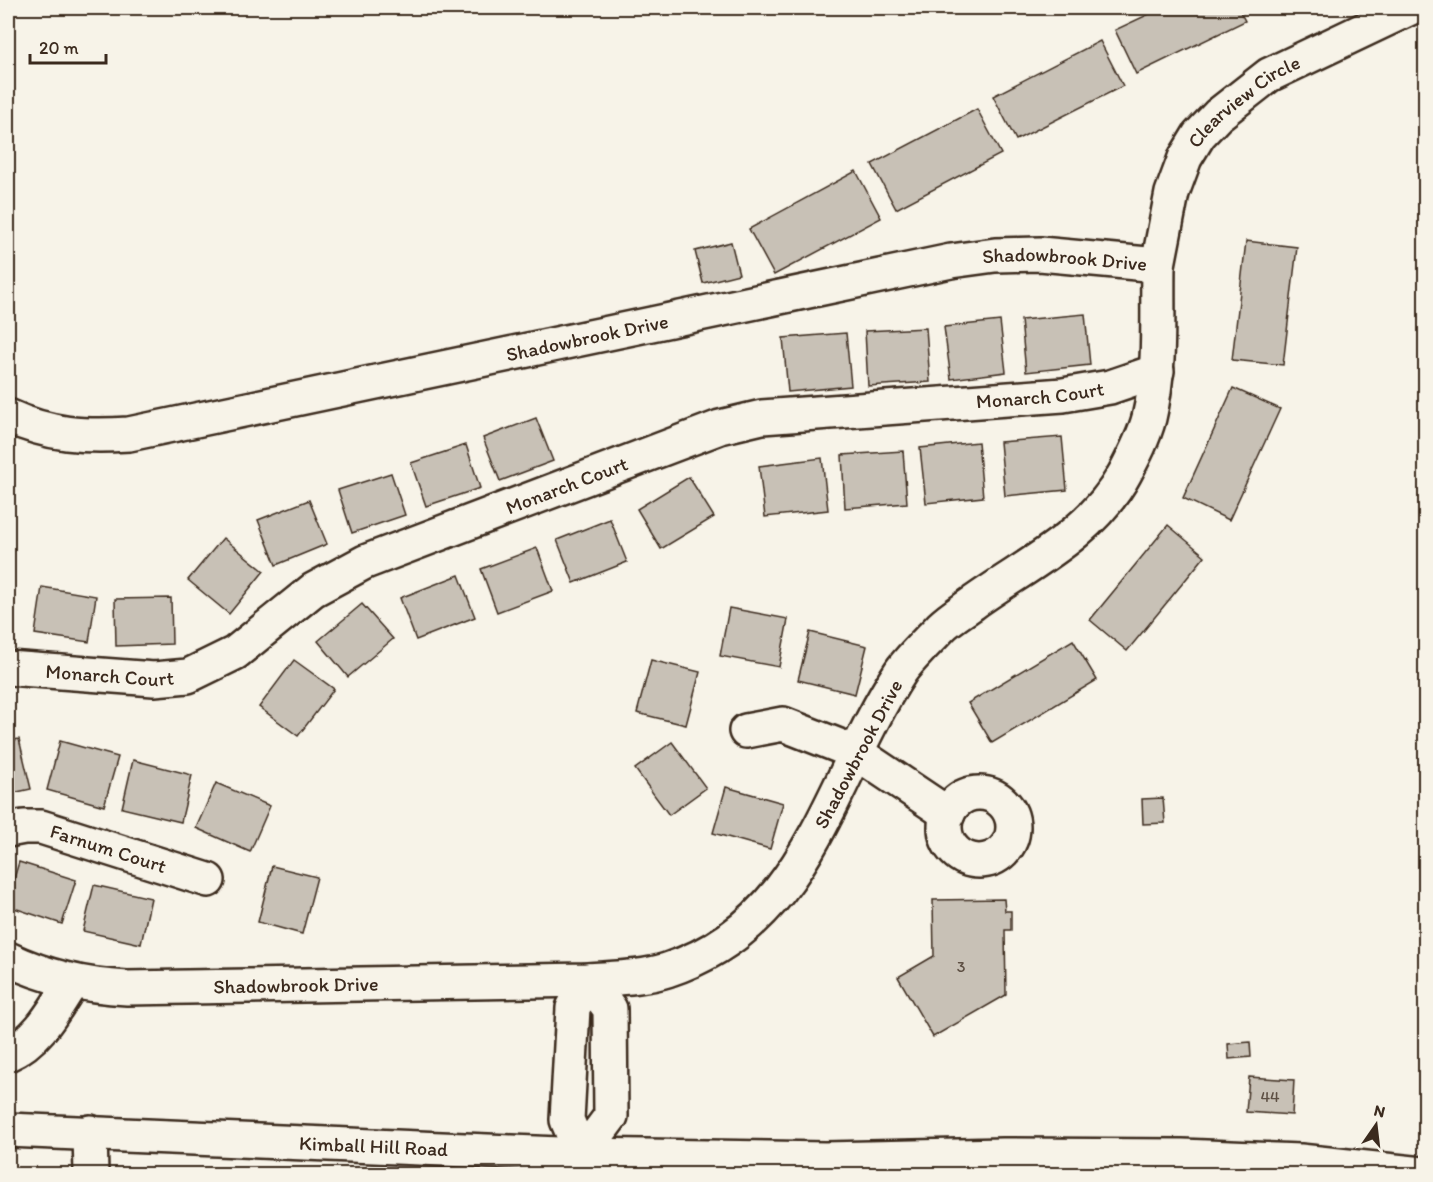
<svg xmlns="http://www.w3.org/2000/svg" width="1433" height="1182" font-family="Itim,sans-serif">
  <style>
    .building { fill: #c8c1b6; stroke: #3b2a1e; stroke-width: 1.5 }
    .lines { fill: none; stroke-linecap: round; stroke-linejoin: round }
    .minor-casing { stroke: #3b2a1e; stroke-width: 38 }
    .minor { stroke: #f7f3e8; stroke-width: 33 }
    .labels { text-anchor: middle; stroke-width: 6; stroke-linejoin: round; paint-order: stroke }
    .number-label { font-size: 16px; fill: #5e5044 }
    .street-label { font-size: 20px; fill: #3b2a1e; stroke: #f7f3e8 }
  </style>
  <rect width="100%" height="100%" fill="#f7f3e8"/>
  <filter id="ink" filterUnits="userSpaceOnUse"><feTurbulence type="fractalNoise" baseFrequency=".0167" numOctaves="2"/><feDisplacementMap in="SourceGraphic" scale="12" xChannelSelector="R" yChannelSelector="G"/><feConvolveMatrix kernelMatrix="1 2 1 2 8 2 1 2 1" color-interpolation-filters="sRGB"/></filter>
  <g filter="url(#ink)">
    <g class="building">
      <polygon points="1162,8 1238,8 1245,21 1136,74 1115,30"/>
      <polygon points="1281,8 1304,8 1284,15"/>
      <polygon points="1100,41 1123,86 1016,140 993,96"/>
      <polygon points="977,109 1001,154 896,209 872,164"/>
      <polygon points="856,171 881,218 774,275 749,229"/>
      <polygon points="1246,241 1297,247 1283,365 1232,360"/>
      <polygon points="731,242 739,274 703,283 695,251"/>
      <polygon points="1085,314 1090,365 1026,372 1021,320"/>
      <polygon points="1000,321 1006,372 951,379 944,327"/>
      <polygon points="926,328 930,382 868,386 865,331"/>
      <polygon points="846,333 851,386 788,392 783,338"/>
      <polygon points="1233,388 1280,409 1229,520 1183,498"/>
      <polygon points="536,418 553,461 500,481 483,438"/>
      <polygon points="1062,437 1067,490 1005,496 1000,442"/>
      <polygon points="978,442 983,497 926,503 920,448"/>
      <polygon points="466,445 480,488 426,506 411,463"/>
      <polygon points="903,451 907,503 845,508 842,455"/>
      <polygon points="822,458 828,510 765,517 759,466"/>
      <polygon points="391,473 405,515 352,533 338,490"/>
      <polygon points="689,477 714,517 661,549 637,509"/>
      <polygon points="309,500 327,544 276,565 258,520"/>
      <polygon points="610,519 627,562 574,583 557,540"/>
      <polygon points="1168,525 1205,556 1127,651 1090,620"/>
      <polygon points="223,538 264,571 229,614 188,580"/>
      <polygon points="537,548 553,591 497,612 481,569"/>
      <polygon points="459,575 475,617 416,640 400,598"/>
      <polygon points="42,587 96,596 89,642 35,634"/>
      <polygon points="171,598 172,644 116,646 115,599"/>
      <polygon points="362,604 393,639 348,677 318,641"/>
      <polygon points="729,608 788,619 779,667 720,656"/>
      <polygon points="810,632 867,646 855,694 798,680"/>
      <polygon points="1073,640 1097,680 992,743 968,703"/>
      <polygon points="294,660 334,689 298,736 259,707"/>
      <polygon points="651,660 700,672 686,725 637,713"/>
      <polygon points="19,739 31,789 8,794 8,741"/>
      <polygon points="60,741 118,757 104,806 47,790"/>
      <polygon points="672,742 706,788 669,815 635,769"/>
      <polygon points="133,760 192,775 181,822 122,808"/>
      <polygon points="216,783 270,806 250,852 196,828"/>
      <polygon points="726,787 783,803 770,849 713,833"/>
      <polygon points="1163,798 1165,823 1143,824 1142,799"/>
      <polygon points="19,862 76,880 62,924 8,906 8,898"/>
      <polygon points="272,866 317,877 302,934 258,922"/>
      <polygon points="94,885 151,898 141,944 83,931"/>
      <polygon points="1004,899 1005,911 1011,911 1011,930 1005,930 1006,995 933,1037 898,977 934,956 933,900"/>
      <polygon points="1250,1042 1251,1057 1229,1059 1228,1044"/>
      <polygon points="1249,1077 1294,1080 1292,1115 1246,1112"/>
    </g>
    <g class="lines">
      <defs>
        <g id="minor">
          <path id="s1" d="M1158,265l14,-72 13,-35 14,-23 19,-20 51,-40 141,-67"/>
          <path id="s2" d="M8,416c41,19 77,21 121,18l822,-173 44,-6 45,-1 118,11c-1,51 3,104 -9,153 -5,19 -15,38 -24,55 -33,62 -98,91 -152,130 -11,8 -23,15 -32,24 -13,14 -29,29 -40,44 -73,111 -92,253 -234,299 -25,8 -52,8 -79,10l-461,8c-41,-2 -81,-11 -119,-29"/>
          <path id="s3" d="M8,668l146,11 34,-3 47,-23 78,-63 52,-28 355,-135 42,-10 301,-22 47,-8 47,-16"/>
          <polyline points="746,731 783,724 857,753 948,814"/>
          <circle cx="979" cy="827" r="34"/>
          <path id="s4" d="M8,830l16,-3h17l167,53"/>
          <polygon points="588,980 610,1009 611,1116 582,1155 567,1120 573,1008"/>
          <path d="M8,1054c31,-14 46,-44 64,-72"/>
          <path id="s5" d="M8,1130l574,25 243,4 178,-4 179,1 118,5 123,13"/>
          <polyline points="90,1132 91,1174"/>
        </g>
      </defs>
      <use href="#minor" class="minor-casing"/>
      <use href="#minor" class="minor"/>
    </g>
  </g>
  <g class="labels">
    <g class="number-label">
      <text x="961" y="972">3</text>
      <text x="1270" y="1102">44</text>
    </g>
    <g class="street-label">
      <text dy="7" stroke="none"><textPath href="#s1" startOffset="194">Clearview Circle</textPath></text>
      <text dy="7" stroke="none"><textPath href="#s2" startOffset="1078">Shadowbrook Drive</textPath></text>
      <text dy="7" stroke="none"><textPath href="#s2" startOffset="592">Shadowbrook Drive</textPath></text>
      <text dy="7" stroke="none"><textPath href="#s3" startOffset="1094">Monarch Court</textPath></text>
      <text dy="7" stroke="none"><textPath href="#s3" startOffset="608">Monarch Court</textPath></text>
      <text dy="7" stroke="none"><textPath href="#s3" startOffset="102">Monarch Court</textPath></text>
      <text transform="translate(858 754) rotate(-62)" y="7">Shadowbrook Drive</text>
      <text dy="7" stroke="none"><textPath href="#s4" startOffset="104">Farnum Court</textPath></text>
      <text transform="translate(296 985) rotate(-1)" y="7">Shadowbrook Drive</text>
      <text dy="7" stroke="none"><textPath href="#s5" startOffset="366">Kimball Hill Road</textPath></text>
    </g>
  </g>
  <rect width="1433" height="1182" fill="none" stroke="#f7f3e8" stroke-width="30"/>
  <rect x="15" y="15" width="1403" height="1152" fill="none" stroke="#3b2a1e" stroke-width="2" filter="url(#ink)"/>
  <g transform="translate(1376 1125) rotate(14)" stroke="#f7f3e8" stroke-width="4.5" paint-order="stroke">
  <path d="M0-4.5L10 22L0 15L-10 22Z" fill="#3b2a1e"/>
  <text y="-9" font-size="16" font-weight="bold" text-anchor="middle" fill="#3b2a1e">N</text>
  </g>
  <path d="M30 54v9h76v-9" fill="none" stroke="#3b2a1e" stroke-width="3"/>
  <text x="39" y="54" font-size="18" fill="#3b2a1e" stroke="#f7f3e8" stroke-width="4.5" paint-order="stroke">20 m</text>
</svg>
